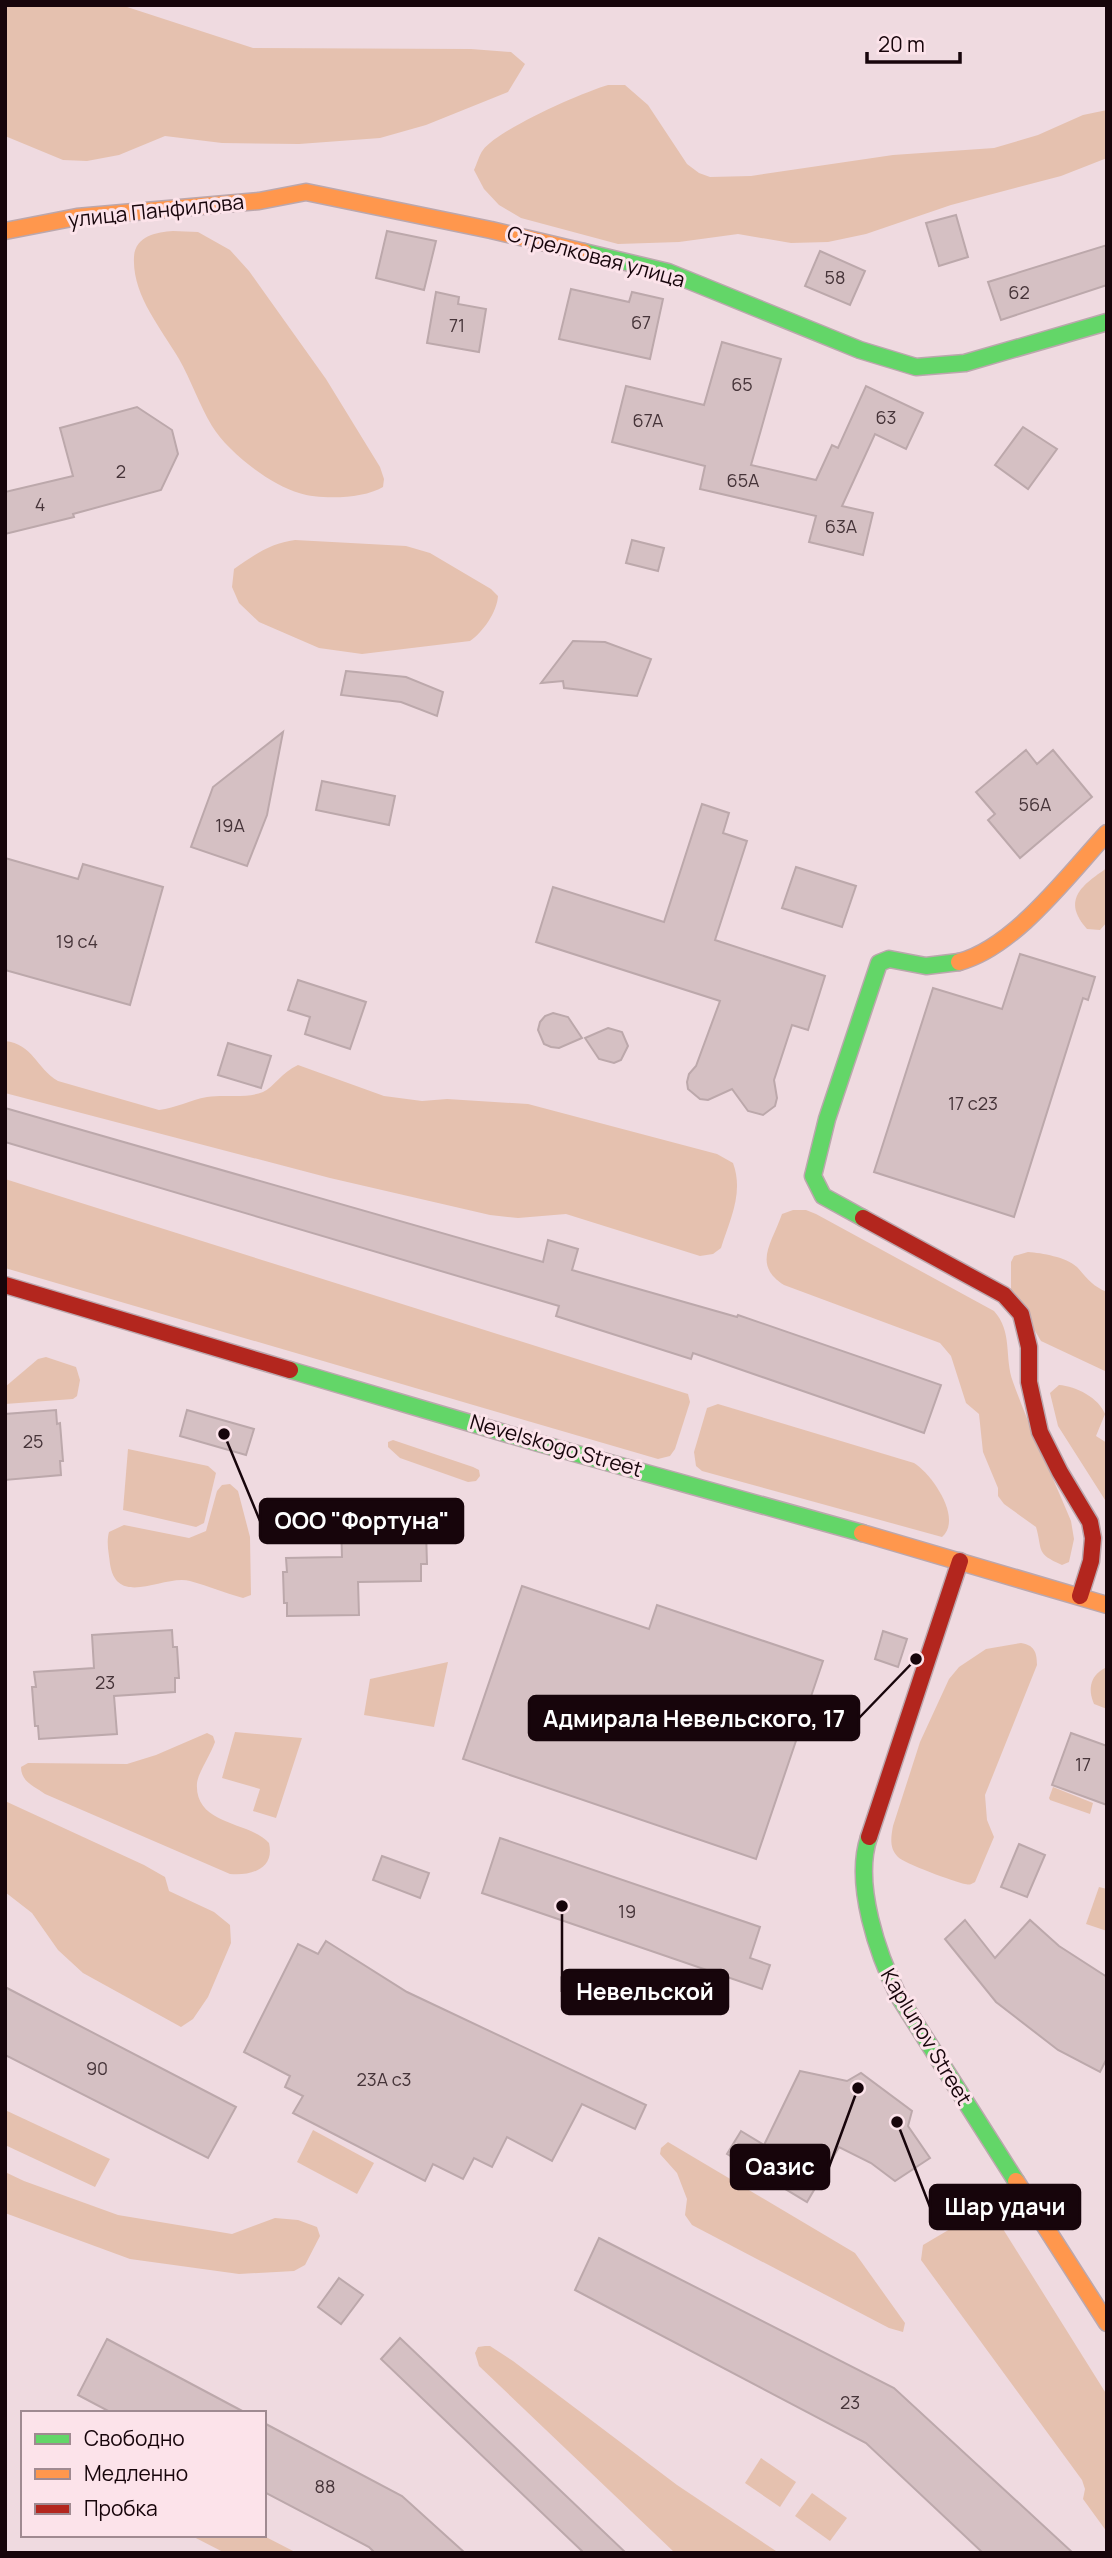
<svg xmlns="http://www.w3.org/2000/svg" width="1112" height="2558" font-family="Manrope,sans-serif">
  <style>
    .green { fill: #e5c1af }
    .building { fill: #d5c0c3; stroke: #bca8ab; stroke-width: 2 }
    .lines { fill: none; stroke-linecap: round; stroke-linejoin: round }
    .fast-casing { stroke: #bba7ad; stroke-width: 19 }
    .slow-casing { stroke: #bba7ad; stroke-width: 19 }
    .jam-casing { stroke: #bba7ad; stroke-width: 19 }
    .fast { stroke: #63d668; stroke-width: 16 }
    .slow { stroke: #ff974d; stroke-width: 16 }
    .jam { stroke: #b3261e; stroke-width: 16 }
    .labels { text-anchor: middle; stroke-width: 6; stroke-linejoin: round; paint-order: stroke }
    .number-label { font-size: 18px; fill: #463439 }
    .street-label { font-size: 21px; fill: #17050b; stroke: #fce3ea }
    .leader { fill: none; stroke: #17050b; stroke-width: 2.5 }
    .callout-dot { fill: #17050b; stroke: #fce3ea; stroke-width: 2.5 }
    .callout { fill: #17050b; stroke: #17050b; stroke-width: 2.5 }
    .callout-label { font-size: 23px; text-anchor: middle; font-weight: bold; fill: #fff }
  </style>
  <rect width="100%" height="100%" fill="#efdae0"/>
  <g class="green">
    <polygon points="5,5 121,5 253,48 471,49 511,52 525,64 508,92 426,125 380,138 299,144 222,143 165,136 119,155 87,161 63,160 5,136"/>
    <path d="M608,85h17l23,20 39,59 12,9 11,4 41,-1 142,-21 101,-7 44,-13 45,-20 24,-5v48l-46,18 -110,29 -85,29 -38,8 -37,1 -53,-9 -59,8 -61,2 -97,-26 -22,-13 -15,-16 -10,-19c3,-6 5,-15 9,-20 16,-21 98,-57 125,-65z"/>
    <path d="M173,231l25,1 32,18 19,21 77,108 54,88 4,12 -1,8c-20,12 -62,13 -84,6 -30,-9 -71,-41 -87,-67 -13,-22 -21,-46 -33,-67 -18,-31 -47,-64 -45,-102 1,-21 23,-25 39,-26z"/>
    <path d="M295,540l111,6 24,7 61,36 7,7c-1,16 -15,36 -28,45l-108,13 -43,-6 -60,-26 -20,-19 -7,-16 2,-18c20,-14 37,-26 61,-29z"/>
    <path d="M1107,868v54l-7,8 -13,-1c-26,-29 -5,-44 20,-61z"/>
    <path d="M5,1041c28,3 31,27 53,40l101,29c17,-2 31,-10 48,-13 19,-3 38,2 56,-5 11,-5 19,-20 35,-27l86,31 38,5 25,-2 81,5 189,50 16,9c11,30 -3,56 -12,85l-8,6 -13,2 -134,-42 -48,4 -28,-3 -160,-37 -325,-85z"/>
    <polygon points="5,1179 688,1394 690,1402 675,1449 670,1456 658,1459 5,1268"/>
    <path d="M793,1210h13l10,4 178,97c19,21 10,46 19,71 17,47 39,93 58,139l3,18 -5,23 -7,3c-27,-12 -19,-14 -26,-38l-32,-23 -6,-8v-8l-15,-36 -4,-38 -13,-11 -15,-47 -11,-13 -156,-58c-32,-20 -12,-42 -2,-71z"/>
    <path d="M1028,1252c14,1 38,5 49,15 10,11 15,19 30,25v80l-66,-31 -30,-50v-29l3,-6z"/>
    <polygon points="46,1357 76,1367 80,1380 77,1396 73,1399 5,1404 5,1387 38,1359"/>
    <path d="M1059,1385c17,1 40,13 46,29l-9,22 11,7v60l-49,-77 -8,-33z"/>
    <path d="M718,1404l196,59c18,11 49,56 28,74l-240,-66 -6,-5 -2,-14 13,-44z"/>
    <polygon points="393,1440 473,1467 479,1470 480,1476 476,1481 468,1482 400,1458 388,1447 388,1442"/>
    <polygon points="128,1449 208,1466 216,1473 204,1523 196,1527 123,1510"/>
    <path d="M230,1484l8,7 12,46 1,58 -8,3c-18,-5 -35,-12 -53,-17 -26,-7 -73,28 -80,-17 -1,-11 -4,-21 -1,-32l15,-7 65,13 17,-7 11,-40 5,-6z"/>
    <path d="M1021,1643c13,2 16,9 16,22l-52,130 2,25 7,17 -19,45c-6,3 -4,3 -10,2 -10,-2 -62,-21 -67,-27 -9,-9 -7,-20 -5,-31l27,-84 29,-63 10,-12 27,-18z"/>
    <polygon points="448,1662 434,1727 364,1715 370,1679"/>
    <path d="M1107,1667v42l-13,-5c-7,-16 -3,-30 13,-37z"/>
    <polygon points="235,1732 302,1738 276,1818 253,1811 260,1789 222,1778"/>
    <path d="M207,1733l6,3 2,6c-4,12 -17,31 -18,41 -3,43 53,38 72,60 6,26 -18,33 -39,31l-185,-80c-11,-8 -24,-12 -24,-27l7,-4 99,1 29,-9z"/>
    <polygon points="1053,1787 1093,1803 1090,1814 1050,1800 1049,1798"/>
    <polygon points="5,1801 144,1865 165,1877 169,1891 214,1912 230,1925 231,1943 208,1997 193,2019 181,2027 83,1973 58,1950 32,1913 5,1892"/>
    <polygon points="1099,1887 1107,1889 1107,1931 1086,1924"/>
    <polygon points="5,2110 110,2159 95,2187 5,2145"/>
    <polygon points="313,2130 374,2163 357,2194 297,2162"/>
    <polygon points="668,2142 855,2253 905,2323 903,2332 889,2328 692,2225 685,2215 687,2199 677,2173 660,2154 661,2148"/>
    <polygon points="5,2172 24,2181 118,2215 232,2234 275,2218 298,2220 317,2227 320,2236 305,2265 294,2271 239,2274 130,2259 5,2213"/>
    <polygon points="984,2209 993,2213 1107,2395 1107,2532 1083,2499 1085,2489 1082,2480 921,2260 923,2245"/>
    <polygon points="485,2346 490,2346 513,2361 677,2485 779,2553 675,2553 479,2366 475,2353 478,2347"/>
    <polygon points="761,2458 796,2482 780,2507 745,2483"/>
    <polygon points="812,2493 847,2518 830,2541 795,2516"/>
    <polygon points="190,2535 262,2535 297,2553 225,2553"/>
  </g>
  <g class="building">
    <polygon points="956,215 968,257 939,266 926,223"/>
    <polygon points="387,231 436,241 424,290 376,278"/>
    <polygon points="1107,245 1107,285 1001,320 988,282"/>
    <polygon points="820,251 865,271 850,305 805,286"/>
    <polygon points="571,289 629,302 632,292 663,299 650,359 559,339"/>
    <polygon points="436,292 459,297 458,304 486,309 479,352 427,343"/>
    <polygon points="722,342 781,359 751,465 816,480 832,445 838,448 866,386 923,413 906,449 875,434 842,506 873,513 863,555 809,542 816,516 700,489 705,466 612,442 626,386 704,405"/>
    <polygon points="137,407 172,430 178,454 161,490 73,514 74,517 5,534 5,492 73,476 60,428"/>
    <polygon points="1023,427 1057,449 1028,489 995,465"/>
    <polygon points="632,540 664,548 658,571 626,563"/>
    <polygon points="573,641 605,642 651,659 637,696 564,688 563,681 541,683"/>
    <polygon points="346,671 406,677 443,692 437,716 401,702 341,695"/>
    <polygon points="283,732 267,815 247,866 191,847 213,787"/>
    <polygon points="1026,750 1037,764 1053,750 1092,797 1020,858 988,820 995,814 976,792"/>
    <polygon points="322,781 395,796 389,825 316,810"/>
    <polygon points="702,804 729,813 723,833 747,841 715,940 825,976 808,1030 792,1025 774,1080 777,1098 775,1106 763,1115 748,1111 732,1089 708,1100 700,1099 688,1089 687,1082 689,1074 696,1066 720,1001 536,942 553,887 664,922"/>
    <polygon points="5,858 78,879 83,864 163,887 130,1005 5,970"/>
    <polygon points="796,867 856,886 842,927 782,908"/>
    <polygon points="1020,954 1095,977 1088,1000 1083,998 1014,1217 874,1172 933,988 1002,1009"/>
    <polygon points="298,980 366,1002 350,1049 305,1034 310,1017 288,1010"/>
    <polygon points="553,1013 568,1017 582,1038 559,1048 551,1047 544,1044 538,1030 540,1022 545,1016"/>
    <polygon points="608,1028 622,1032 628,1046 621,1060 614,1063 599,1059 585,1038"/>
    <polygon points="228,1043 271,1056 261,1088 218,1075"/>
    <polygon points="5,1108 543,1262 548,1240 578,1249 572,1270 737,1317 738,1315 941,1385 924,1433 693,1353 691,1359 556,1316 559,1306 5,1142"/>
    <polygon points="56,1410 57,1424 60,1423 63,1461 60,1461 61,1475 5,1480 5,1414"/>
    <polygon points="187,1410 254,1429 246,1455 180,1436"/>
    <polygon points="420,1518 420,1531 426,1531 427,1564 421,1564 421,1581 358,1582 359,1615 287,1616 287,1603 284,1603 283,1572 287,1572 286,1558 342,1557 341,1520"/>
    <polygon points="522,1586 649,1629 657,1605 823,1661 756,1859 463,1759"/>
    <polygon points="172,1630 173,1647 177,1647 179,1678 175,1678 175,1692 114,1696 117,1734 39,1739 38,1726 35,1726 32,1687 36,1687 34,1672 94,1668 92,1635"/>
    <polygon points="883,1631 907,1639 898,1667 875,1659"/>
    <polygon points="1071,1733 1107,1746 1107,1805 1052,1785"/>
    <polygon points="500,1838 760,1927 750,1958 770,1965 762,1989 482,1893"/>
    <polygon points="1019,1844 1045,1855 1027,1897 1001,1887"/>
    <polygon points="382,1856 429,1873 420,1898 373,1880"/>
    <polygon points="965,1920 995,1958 1030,1920 1059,1946 1107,1977 1107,2058 1100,2072 1058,2050 996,2002 945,1939"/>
    <polygon points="326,1941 407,1992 646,2105 635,2129 582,2104 552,2161 507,2137 492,2167 474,2158 463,2179 433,2164 425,2181 293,2113 303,2096 285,2087 290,2076 244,2052 298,1944 318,1954"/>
    <polygon points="5,1987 236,2107 208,2158 5,2055"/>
    <polygon points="800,2071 847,2081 861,2073 912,2111 908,2126 930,2158 895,2181 871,2163 839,2147 807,2202 727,2154 741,2131 764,2145"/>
    <polygon points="599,2238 894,2388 1073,2553 983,2553 866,2443 575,2290"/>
    <polygon points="339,2278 363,2295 341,2324 318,2307"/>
    <polygon points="400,2338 626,2553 584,2553 381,2359"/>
    <polygon points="107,2339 246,2413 112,2413 78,2395"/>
    <polygon points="264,2423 402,2496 465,2553 375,2553 369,2547 264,2492"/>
  </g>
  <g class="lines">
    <defs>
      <g id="fast">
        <polyline points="584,252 668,272 860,350 916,367 965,363 1107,322"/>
        <polyline points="863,1218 823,1196 813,1176 827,1119 879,963 889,959 926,966 959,962"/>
        <polyline points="290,1370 538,1443 862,1533"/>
        <path d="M869,1837c-16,47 9,118 30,160l117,184"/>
      </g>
      <g id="slow">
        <polyline points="5,231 77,217 259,201 306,192 491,230 584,252"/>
        <path d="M959,962c56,-15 109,-87 148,-129"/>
        <polyline points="862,1533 1107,1605"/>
        <polyline points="1016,2181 1107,2323"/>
      </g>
      <g id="jam">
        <polyline points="863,1218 1004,1295 1021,1314 1029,1347 1029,1382 1040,1432 1060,1472 1090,1522 1093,1538 1091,1561 1080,1596"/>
        <polyline points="5,1285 290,1370"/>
        <polyline points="869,1837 960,1561"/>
      </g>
    </defs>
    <use href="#fast" class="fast-casing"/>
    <use href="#slow" class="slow-casing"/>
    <use href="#jam" class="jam-casing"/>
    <use href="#fast" class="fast"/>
    <use href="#slow" class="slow"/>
    <use href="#jam" class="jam"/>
  </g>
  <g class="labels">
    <g class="number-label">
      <text x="835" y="284">58</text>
      <text x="1019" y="299">62</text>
      <text x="641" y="329">67</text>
      <text x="457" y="332">71</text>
      <text x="742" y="391">65</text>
      <text x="886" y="424">63</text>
      <text x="648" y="427">67А</text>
      <text x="121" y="478">2</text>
      <text x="743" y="487">65А</text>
      <text x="40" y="511">4</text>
      <text x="841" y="533">63А</text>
      <text x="1035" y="811">56А</text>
      <text x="230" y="832">19А</text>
      <text x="77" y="948">19 с4</text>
      <text x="973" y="1110">17 с23</text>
      <text x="33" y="1448">25</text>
      <text x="105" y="1689">23</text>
      <text x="1083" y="1771">17</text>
      <text x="627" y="1918">19</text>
      <text x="97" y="2075">90</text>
      <text x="384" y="2086">23А с3</text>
      <text x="850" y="2409">23</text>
      <text x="325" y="2493">88</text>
    </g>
    <g class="street-label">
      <text transform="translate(156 211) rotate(-6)" y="7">улица Панфилова</text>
      <text transform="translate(596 257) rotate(15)" y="7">Стрелковая улица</text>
      <text transform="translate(556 1446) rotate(16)" y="7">Nevelskogo Street</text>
      <text transform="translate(926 2037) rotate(59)" y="7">Kaplunov Street</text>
    </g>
  </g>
  <path class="leader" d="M224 1434L260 1521M916 1659L859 1718M562 1906L562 1992M858 2088L829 2167M897 2122L930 2207"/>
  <g class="callout-dot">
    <circle cx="224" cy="1434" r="7"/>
    <circle cx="916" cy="1659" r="7"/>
    <circle cx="562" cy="1906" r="7"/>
    <circle cx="858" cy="2088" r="7"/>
    <circle cx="897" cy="2122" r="7"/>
  </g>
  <g class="callout">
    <rect x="260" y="1499" width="203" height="44" rx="7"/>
    <rect x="529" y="1696" width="330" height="44" rx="7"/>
    <rect x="562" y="1970" width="166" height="44" rx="7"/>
    <rect x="731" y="2145" width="98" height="44" rx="7"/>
    <rect x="930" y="2185" width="150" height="44" rx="7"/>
  </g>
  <g class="callout-label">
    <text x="362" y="1529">ООО "Фортуна"</text>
    <text x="694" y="1727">Адмирала Невельского, 17</text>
    <text x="645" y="2000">Невельской</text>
    <text x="780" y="2175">Оазис</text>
    <text x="1005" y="2215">Шар удачи</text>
  </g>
  <rect width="1112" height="2558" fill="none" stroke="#17050b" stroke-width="14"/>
  <rect x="21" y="2411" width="245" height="126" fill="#fce3ea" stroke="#a08a91" stroke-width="2"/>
  <rect x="35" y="2434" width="35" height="10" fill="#63d668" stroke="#a08a91" stroke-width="2"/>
  <text x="84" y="2446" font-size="21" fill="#17050b">Свободно</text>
  <rect x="35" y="2469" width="35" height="10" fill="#ff974d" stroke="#a08a91" stroke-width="2"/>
  <text x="84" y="2481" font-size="21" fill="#17050b">Медленно</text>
  <rect x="35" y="2504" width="35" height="10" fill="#b3261e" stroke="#a08a91" stroke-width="2"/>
  <text x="84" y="2516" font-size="21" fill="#17050b">Пробка</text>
  <path d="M867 52v10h93v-10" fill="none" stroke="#17050b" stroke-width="3.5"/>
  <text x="878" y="52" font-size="21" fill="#17050b" stroke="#fce3ea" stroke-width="5" paint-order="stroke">20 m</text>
</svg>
